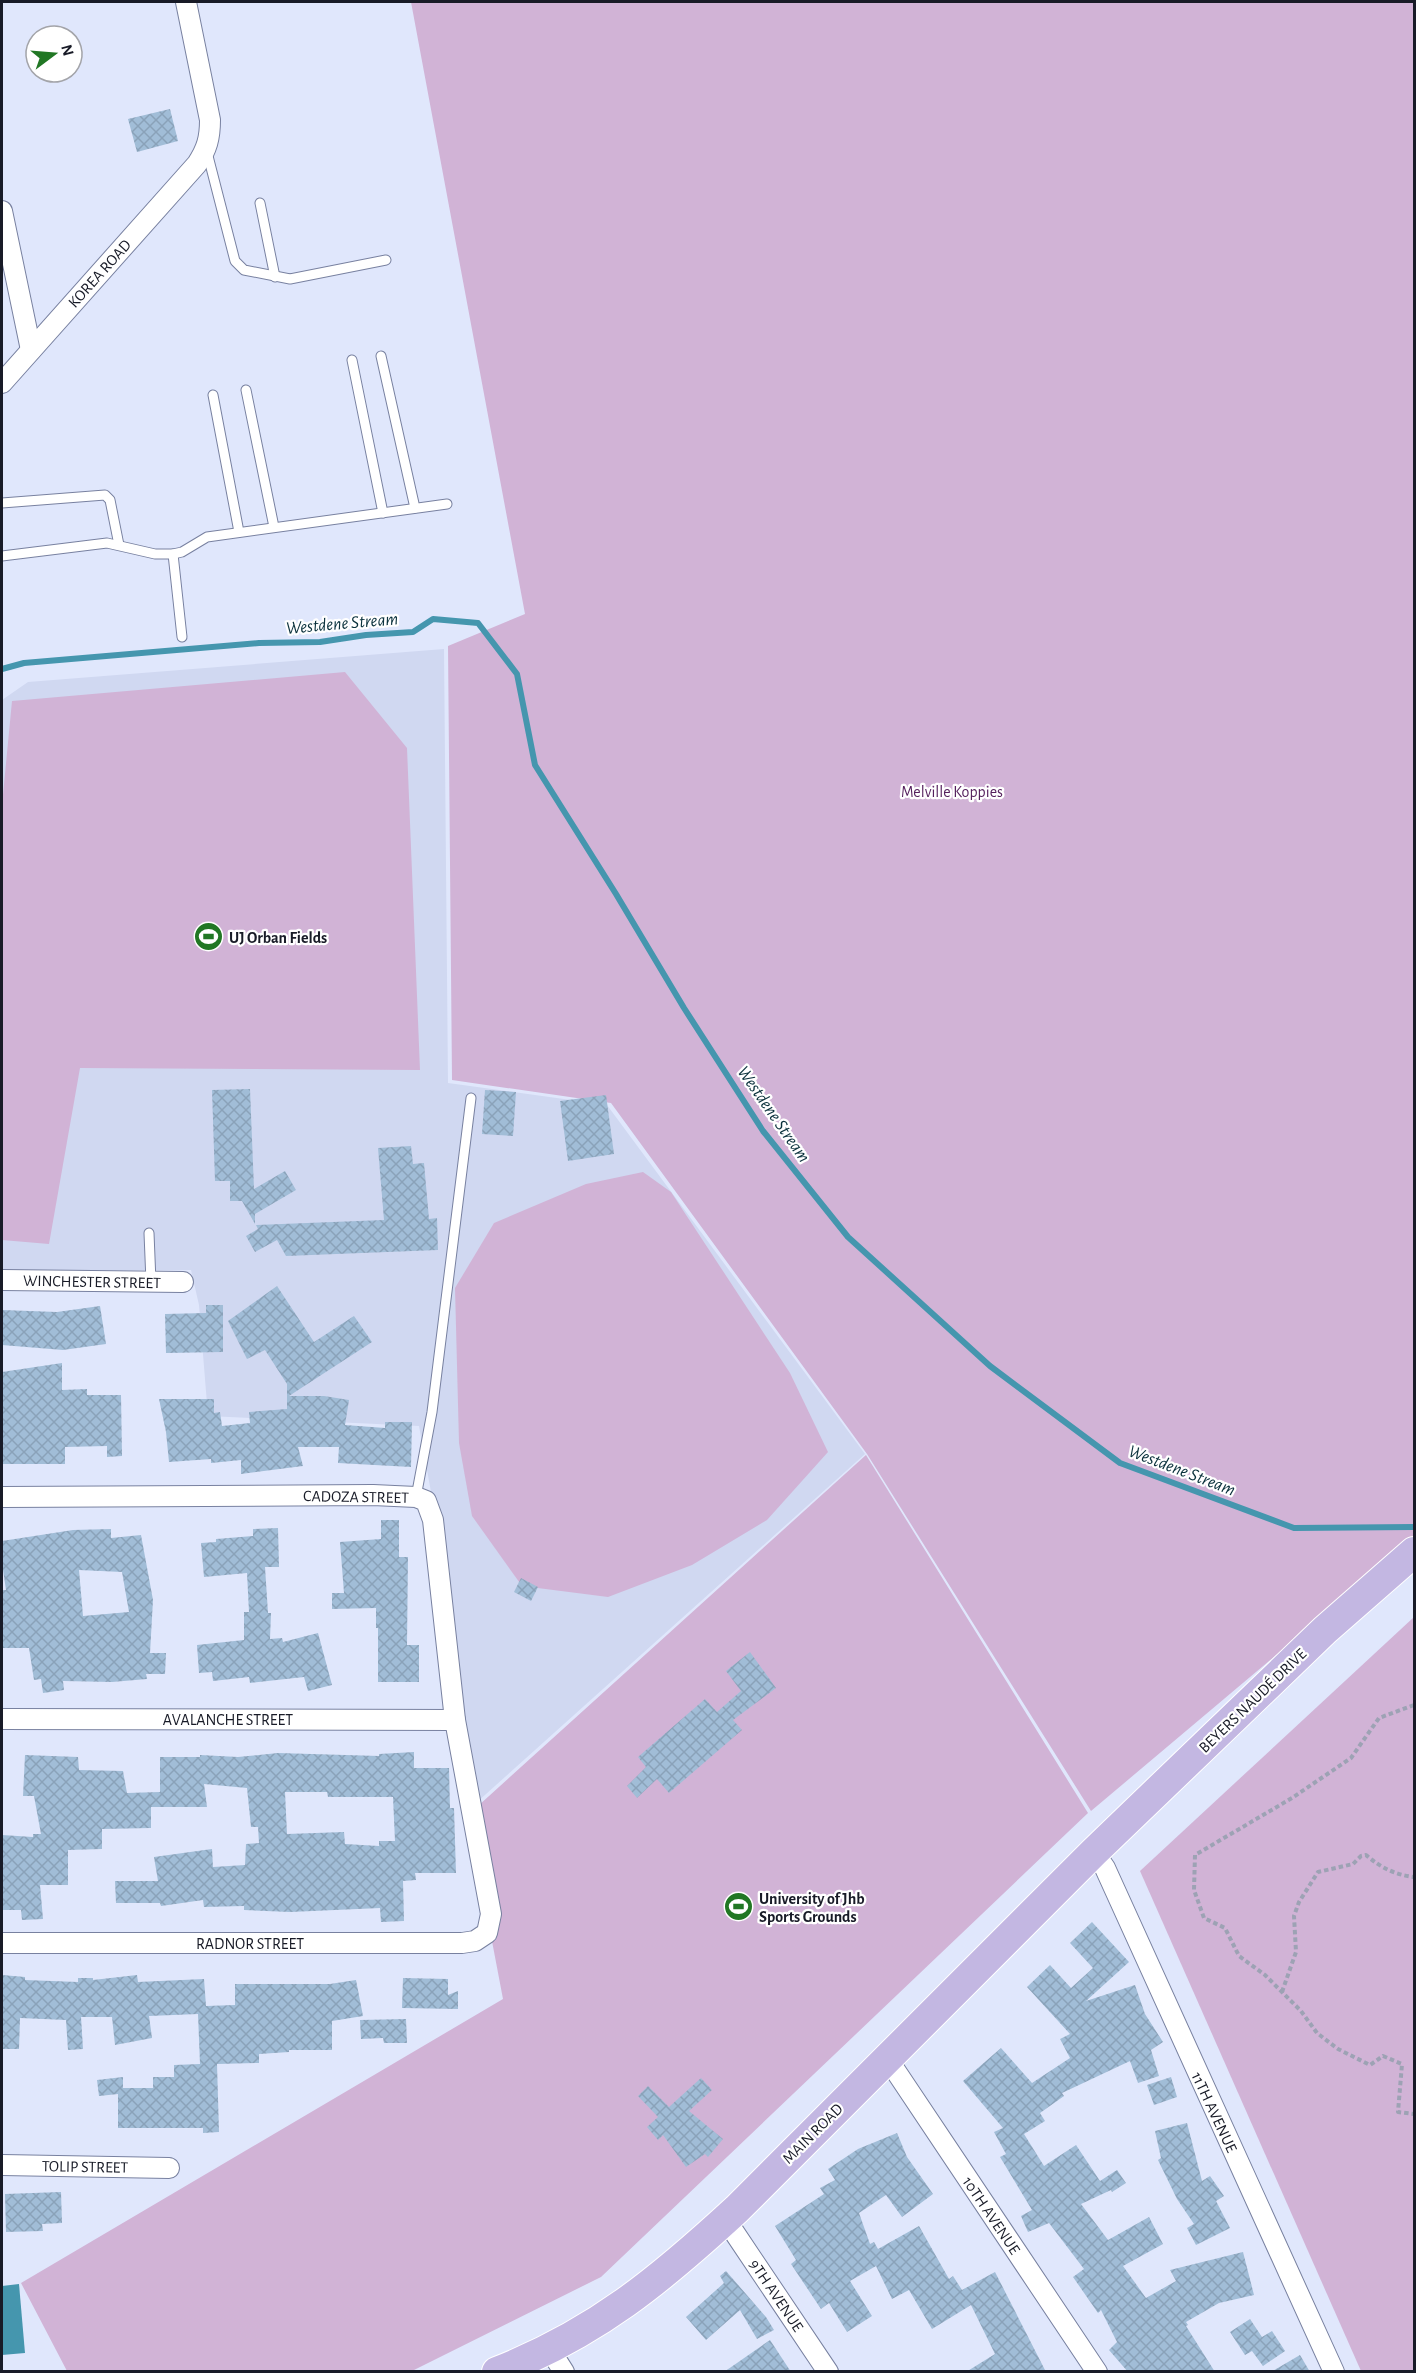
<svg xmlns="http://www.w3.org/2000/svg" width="1416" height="2373" font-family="'Alegreya Sans',sans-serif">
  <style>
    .built { fill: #d0d8f1 }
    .green { fill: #d1b3d6 }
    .water { fill: #4596ae }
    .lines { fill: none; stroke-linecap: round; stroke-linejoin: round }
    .stream { stroke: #4596ae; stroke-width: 6 }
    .building { fill: url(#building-cross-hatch); fill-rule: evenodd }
    .service-casing { stroke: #7881a0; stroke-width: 11 }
    .minor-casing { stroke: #7881a0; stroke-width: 22 }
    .primary-casing { stroke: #fff; stroke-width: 32 }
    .path { stroke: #9da2b4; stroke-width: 4; stroke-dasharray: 4.5 3; stroke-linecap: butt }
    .service { stroke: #fff; stroke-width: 9 }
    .minor { stroke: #fff; stroke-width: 20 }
    .primary { stroke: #c3b7e2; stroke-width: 30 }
    .labels { text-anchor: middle; stroke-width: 4.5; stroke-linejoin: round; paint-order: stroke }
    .street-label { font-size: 16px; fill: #181b27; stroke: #fff }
    .park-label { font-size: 16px; fill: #541f5c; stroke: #fff }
    .poi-label { font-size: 16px; font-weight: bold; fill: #181b27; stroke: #fff; text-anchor: start }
    .water-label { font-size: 18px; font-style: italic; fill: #0a313c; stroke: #fff }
  </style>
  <defs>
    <pattern id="building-cross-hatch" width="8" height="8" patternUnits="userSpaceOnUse" patternTransform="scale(1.5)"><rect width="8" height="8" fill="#a1bdd7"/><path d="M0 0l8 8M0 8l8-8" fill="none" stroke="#8aa2b9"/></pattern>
  </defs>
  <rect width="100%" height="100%" fill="#e0e7fc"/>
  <polygon class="built" points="444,649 448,1083 607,1105 865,1454 466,1812 433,1503 419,1426 208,1416 199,1305 191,1270 2,1270 2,700 28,682"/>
  <g class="green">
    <polygon points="411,2 1414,2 1414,1539 1091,1811 867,1454 611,1103 452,1080 448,646 525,614"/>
    <polygon points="345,672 407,748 420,1070 80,1068 49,1244 2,1240 2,805 12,701"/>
    <polygon points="643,1172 671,1192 790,1373 828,1452 767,1520 692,1565 608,1597 522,1586 472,1516 459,1443 455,1288 494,1223 586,1184"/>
    <polygon points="866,1455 1088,1813 601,2277 412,2371 67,2371 21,2283 503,1999 468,1815"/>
    <polygon points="1414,1617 1414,2371 1361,2371 1140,1871"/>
  </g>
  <polygon class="water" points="19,2284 25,2353 2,2355 2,2286"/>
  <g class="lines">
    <polyline class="stream" points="2,669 24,663 259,643 320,642 366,635 413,632 433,619 478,623 517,674 535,765 616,894 684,1008 763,1131 848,1237 990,1366 1120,1463 1294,1528 1414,1527"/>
  </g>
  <g class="building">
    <polygon points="170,109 178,141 137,152 128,119"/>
    <polygon points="250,1089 254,1189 285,1171 296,1190 255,1214 255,1224 242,1201 230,1201 230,1181 215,1181 212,1090"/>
    <polygon points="485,1090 516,1092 513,1136 482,1134"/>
    <polygon points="606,1095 614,1154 568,1161 560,1101"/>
    <polygon points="411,1146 413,1164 424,1163 429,1219 437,1218 438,1250 286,1256 277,1240 255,1252 246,1236 258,1229 256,1225 384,1220 378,1148"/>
    <polygon points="277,1286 314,1342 354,1316 372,1342 289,1396 324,1396 349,1400 345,1425 385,1428 385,1422 412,1422 411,1467 338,1463 339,1447 298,1447 303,1466 241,1474 241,1460 211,1463 211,1459 169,1462 166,1432 159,1399 214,1399 214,1413 220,1412 222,1426 250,1423 249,1412 287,1409 287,1384 265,1350 247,1359 228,1321"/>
    <polygon points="206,1305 223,1305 223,1352 166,1353 165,1314 206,1313"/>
    <polygon points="100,1306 106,1344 63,1350 2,1345 2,1310 57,1312"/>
    <polygon points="62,1363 62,1390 87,1389 87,1395 121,1395 122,1456 107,1457 107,1446 65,1447 65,1464 2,1464 2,1372"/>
    <polygon points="381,1520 399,1520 399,1557 408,1557 407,1645 419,1645 419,1682 378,1682 378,1628 376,1628 376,1608 332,1609 332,1593 344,1593 340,1542 381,1539"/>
    <polygon points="278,1528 279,1567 265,1567 268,1613 271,1613 270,1639 282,1638 283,1642 318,1633 332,1685 308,1691 304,1677 250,1683 249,1677 213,1681 212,1672 199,1673 197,1645 244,1640 244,1612 249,1612 247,1573 204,1577 201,1543 216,1542 216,1539 253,1536 253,1529"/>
    <path d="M111,1529v9l30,-3 12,65 -3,53h16l-1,21h-19l1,5 -35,3 -49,-1 1,9 -21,3 -2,-14 -7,1 -5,-32h-27v-58h4l-4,-27v-22l71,-11zM79,1570l43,2 7,40 -46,4z"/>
    <polygon points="521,1578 538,1587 531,1601 514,1592"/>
    <polygon points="750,1652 776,1688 733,1720 742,1730 669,1793 657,1779 637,1798 627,1786 646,1767 638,1757 705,1699 717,1712 741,1691 726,1671"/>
    <path d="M414,1752v16h35l1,40h4l2,65h-41l1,7 -13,1 1,40 -23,1 -1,-14 -90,4 -46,-2v-4l-40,1 -1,-7 -42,6 -1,-3h-44l-1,-22h43l-4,-24 58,-8 1,18 32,-2 1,-21 13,-1 -1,-16h-7l-4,-39 -43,-4 3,23h-56v21l-49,1v20l-34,1v35h-28l3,34 -21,1 -1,-10h-19v-75l31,2v-3h8l-7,-38h-11l2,-41 53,2 1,13 44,1 4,22 33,-1v-35h40v-2l38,2 40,-4 101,3v-2zM285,1792h42l1,5h65l2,44h-16v5l-34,-2 -1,-12 -57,2z"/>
    <polygon points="1092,1922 1129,1962 1086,2001 1135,1985 1145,2014 1163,2042 1151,2050 1159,2076 1138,2083 1130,2061 1062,2093 1064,2096 1040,2113 1045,2121 1024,2134 1044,2166 1076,2145 1100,2181 1117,2170 1126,2183 1112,2192 1111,2190 1081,2204 1108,2240 1149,2217 1163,2244 1123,2266 1146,2298 1176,2281 1170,2270 1243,2252 1254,2295 1219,2303 1186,2322 1188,2325 1186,2326 1215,2372 1128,2372 1109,2350 1117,2342 1101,2310 1098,2313 1073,2277 1084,2269 1049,2223 1028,2232 1021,2216 1032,2210 1000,2157 1006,2154 994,2132 1003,2128 963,2081 1001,2048 1032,2083 1070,2058 1060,2039 1070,2034 1027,1987 1050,1965 1071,1988 1093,1968 1070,1943"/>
    <polygon points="2,1975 25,1977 25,1980 78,1982 78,1978 93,1978 93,1980 137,1975 138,1982 204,1979 206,2006 235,2005 235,1984 330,1984 356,1980 363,2016 332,2021 332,2050 289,2050 289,2052 259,2054 259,2063 217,2064 219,2132 203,2133 203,2128 118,2128 118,2094 99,2096 97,2080 123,2077 123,2088 153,2088 153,2077 174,2077 174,2065 200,2064 198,2014 149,2016 152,2038 115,2045 112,2017 81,2017 83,2049 68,2050 66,2020 20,2018 19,2049 2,2049"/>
    <polygon points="403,1978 448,1979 448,1995 458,1991 458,2009 402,2008"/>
    <polygon points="406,2019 407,2043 384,2043 383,2038 361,2039 360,2020"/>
    <polygon points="1171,2077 1177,2097 1154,2105 1147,2085"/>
    <polygon points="701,2078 712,2090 689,2111 723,2139 708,2157 705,2154 686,2167 663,2135 658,2140 647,2127 658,2117 638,2096 648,2086 669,2107"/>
    <polygon points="1187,2123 1202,2181 1210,2176 1224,2196 1216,2201 1230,2228 1196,2245 1187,2228 1194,2224 1177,2199 1158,2160 1161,2158 1155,2131"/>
    <polygon points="897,2133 907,2157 933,2194 902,2217 886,2195 859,2213 870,2244 874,2242 878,2249 919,2226 949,2279 953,2276 962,2290 995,2272 1046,2372 966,2372 995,2354 971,2305 932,2329 909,2290 892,2299 876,2266 850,2281 872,2316 847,2332 829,2303 821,2309 791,2264 796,2260 775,2226 824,2194 820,2188 835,2180 828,2169 858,2149"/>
    <polygon points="61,2192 62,2223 42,2224 43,2231 6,2232 5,2194"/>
    <polygon points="726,2271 766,2317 774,2330 757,2339 740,2310 706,2340 686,2317 724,2283 720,2276"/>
    <polygon points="1250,2319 1262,2337 1272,2331 1285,2351 1263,2366 1252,2351 1245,2355 1230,2332"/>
    <polygon points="770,2340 791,2372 724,2372"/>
    <polygon points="1300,2355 1310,2372 1271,2372"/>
  </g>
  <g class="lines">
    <defs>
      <g id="service">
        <polyline points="207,152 235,261 244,270 290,279 386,260"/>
        <polyline points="260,203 275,277"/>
        <polyline points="381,356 415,508"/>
        <polyline points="352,360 383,513"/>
        <polyline points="246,390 274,527"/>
        <polyline points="213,395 239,532"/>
        <polyline points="2,503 105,495 110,500 119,545"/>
        <polyline points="173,554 182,637"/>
        <polyline points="2,556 107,543 155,554 173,554 182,552 207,537 447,504"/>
        <polyline points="149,1233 151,1282"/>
        <polyline points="416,1497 432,1412 471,1098"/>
      </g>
      <g id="minor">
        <polyline points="2,211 31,350"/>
        <path d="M2,383l195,-219c10,-15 13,-26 13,-44l-24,-118"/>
        <polyline points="2,1280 183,1282"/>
        <polyline points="2,1497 373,1495 416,1497 426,1501 433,1520 455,1720 491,1914 487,1933 475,1941 462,1943 2,1943"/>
        <polyline points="2,1719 455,1720"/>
        <polyline points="1094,1852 1105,1868 1334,2372"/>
        <polyline points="887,2058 1097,2372"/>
        <polyline points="2,2165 169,2168"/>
        <polyline points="726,2220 828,2372"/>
        <polyline points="550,2350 564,2372"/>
      </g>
      <path id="primary" d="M497,2372c99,-39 163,-92 240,-163l357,-357 231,-222 89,-78"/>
    </defs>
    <use href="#service" class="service-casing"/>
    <use href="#minor" class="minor-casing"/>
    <use href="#primary" class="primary-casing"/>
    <g class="path">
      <polyline points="1414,1705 1379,1718 1351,1758 1292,1798 1195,1855 1194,1890 1204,1918 1225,1928 1239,1956 1265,1975 1301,2011 1317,2033 1338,2049 1370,2065 1383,2056 1402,2064 1398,2112 1414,2114"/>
      <path d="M1282,1992l14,-40 -2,-36 5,-14 19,-30 35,-8 8,-8 5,-1c15,13 30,20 48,22"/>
    </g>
    <use href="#service" class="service"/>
    <use href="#minor" class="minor"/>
    <use href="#primary" class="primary"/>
  </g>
  <defs>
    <symbol id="stadium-disc" viewBox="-11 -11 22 22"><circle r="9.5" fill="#217724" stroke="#fff"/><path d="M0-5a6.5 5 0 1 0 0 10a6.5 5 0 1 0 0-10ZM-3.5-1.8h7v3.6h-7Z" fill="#fff"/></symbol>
  </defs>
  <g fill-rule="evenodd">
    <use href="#stadium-disc" x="192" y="920" width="33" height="33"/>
    <use href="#stadium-disc" x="722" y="1890" width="33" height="33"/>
  </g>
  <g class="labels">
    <g class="street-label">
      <text transform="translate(99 273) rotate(-48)" y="6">KOREA ROAD</text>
      <text transform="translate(92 1281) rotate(1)" y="6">WINCHESTER STREET</text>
      <text transform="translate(356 1496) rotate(1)" y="6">CADOZA STREET</text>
      <text transform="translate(1252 1700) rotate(-44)" y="6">BEYERS NAUDÉ DRIVE</text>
      <text x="228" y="1725">AVALANCHE STREET</text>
      <text x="250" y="1949">RADNOR STREET</text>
      <text transform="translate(1215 2112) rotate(65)" y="6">11TH AVENUE</text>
      <text transform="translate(812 2133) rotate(-45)" y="6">MAIN ROAD</text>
      <text transform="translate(85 2166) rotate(1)" y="6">TOLIP STREET</text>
      <text transform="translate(992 2215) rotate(56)" y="6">10TH AVENUE</text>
      <text transform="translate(777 2295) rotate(56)" y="6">9TH AVENUE</text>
    </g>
    <g class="park-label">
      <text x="952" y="797">Melville Koppies</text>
    </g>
    <g class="poi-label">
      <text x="229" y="943">UJ Orban Fields</text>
      <text x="759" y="1904">University of Jhb<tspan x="759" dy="18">Sports Grounds</tspan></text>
    </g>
    <g class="water-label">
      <text transform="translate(342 623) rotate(-5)" y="6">Westdene Stream</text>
      <text transform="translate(774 1114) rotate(55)" y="6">Westdene Stream</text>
      <text transform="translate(1182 1470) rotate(21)" y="6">Westdene Stream</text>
    </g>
  </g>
  <rect width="1416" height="2373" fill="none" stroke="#181b27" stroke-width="6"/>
  <g transform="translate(54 54) rotate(74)"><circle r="28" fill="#ffffff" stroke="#a3a4a9" stroke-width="1.5"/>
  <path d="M0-4.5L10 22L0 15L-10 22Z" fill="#217724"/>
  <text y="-9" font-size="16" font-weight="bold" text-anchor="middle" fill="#181b27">N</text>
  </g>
</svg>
